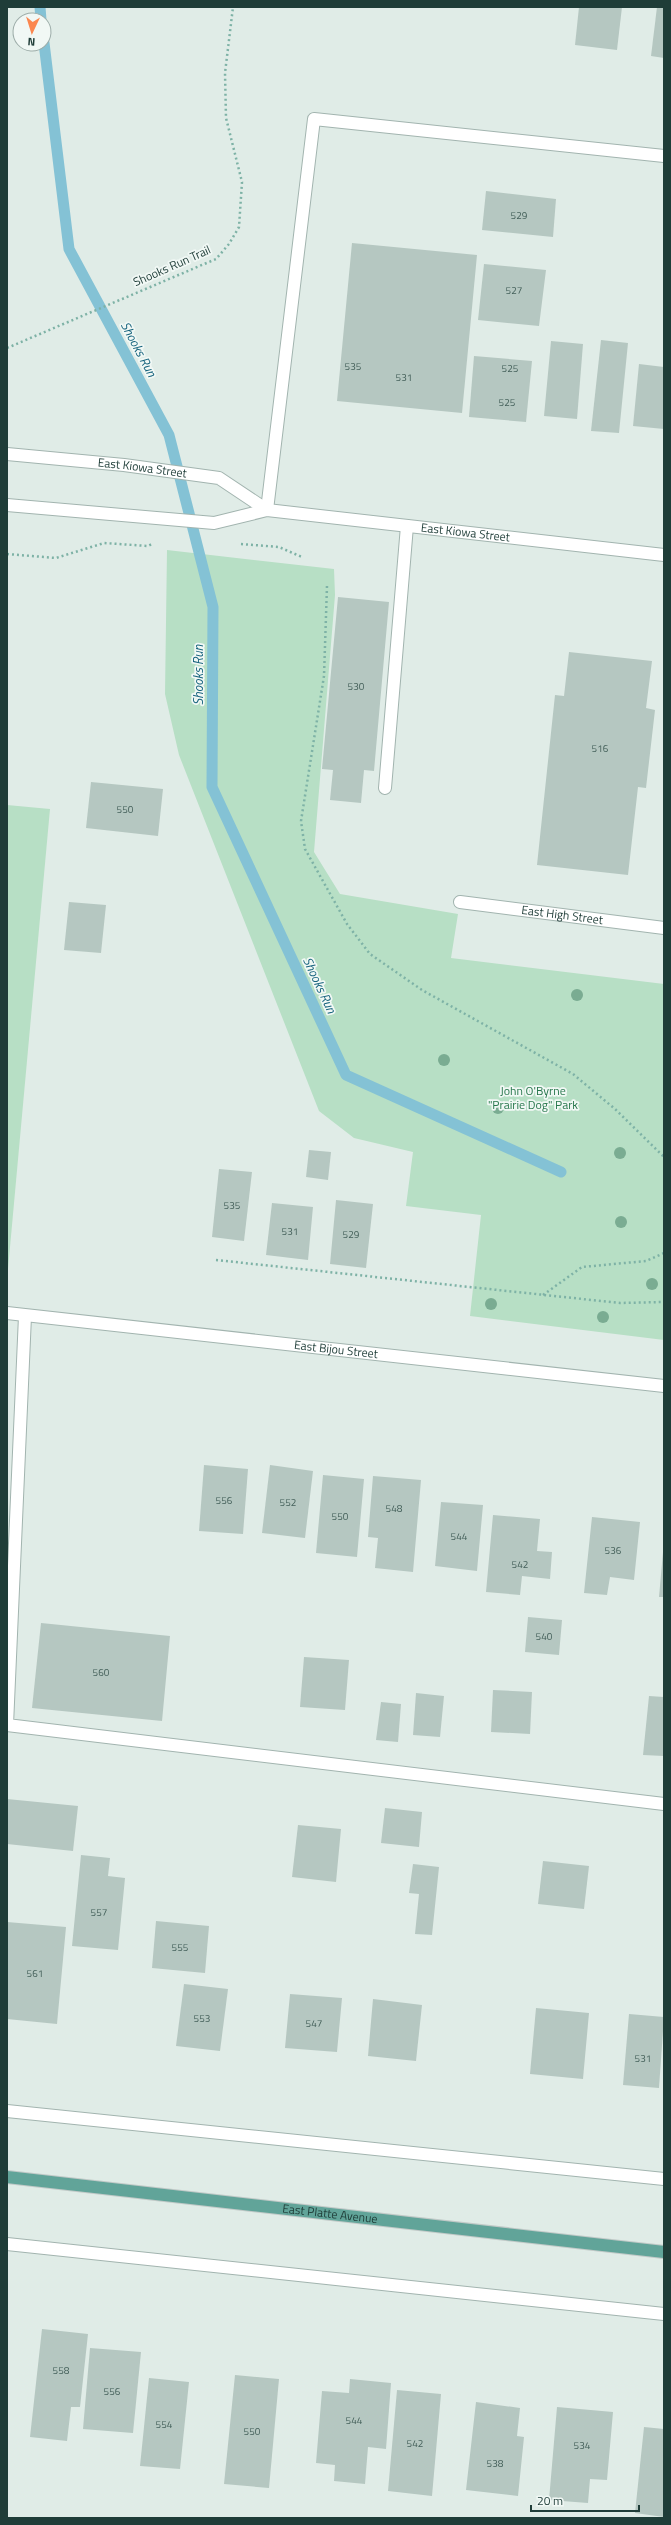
<svg xmlns="http://www.w3.org/2000/svg" width="671" height="2525" font-family="'Titillium Web',sans-serif">
  <style>
    .green { fill: #b7dfc5 }
    .lines { fill: none; stroke-linecap: round; stroke-linejoin: round }
    .stream { stroke: #84c2d5; stroke-width: 11 }
    .building { fill: #b5c7c1 }
    .lane-casing { stroke: #a2b4af; stroke-width: 14 }
    .street-casing { stroke: #a2b4af; stroke-width: 14 }
    .primary-casing { stroke: #c0c9c7; stroke-width: 14 }
    .path { stroke: #7eb2a6; stroke-width: 2.5; stroke-dasharray: 2 3; stroke-linecap: butt }
    .lane { stroke: #fff; stroke-width: 12 }
    .street { stroke: #fff; stroke-width: 12 }
    .primary { stroke: #61a499; stroke-width: 12 }
    .tree { fill: #7aac92 }
    .labels { text-anchor: middle; stroke-width: 3.5; stroke-linejoin: round; paint-order: stroke }
    .number-label { font-size: 10px; fill: #44605a }
    .street-label { font-size: 12px; fill: #1f3d38; stroke: #f1f8f5 }
    .park-label { font-size: 12px; fill: #27774c; stroke: #f1f8f5 }
    .water-label { font-size: 13px; font-style: italic; fill: #16637d; stroke: #f1f8f5 }
  </style>
  <rect width="100%" height="100%" fill="#e0ece7"/>
  <g class="green">
    <polygon points="167,550 334,569 335,595 314,852 340,894 458,914 451,958 664,984 664,1340 470,1316 481,1215 406,1206 413,1152 354,1138 319,1111 179,755 165,694"/>
    <polygon points="7,805 50,809 7,1280"/>
  </g>
  <g class="lines">
    <g class="stream">
      <polyline points="40,7 41,20"/>
      <polyline points="44,43 69,249 169,435 213,607 212,787 346,1075 561,1172"/>
    </g>
  </g>
  <g class="building">
    <polygon points="579,7 622,7 617,50 575,45"/>
    <polygon points="657,7 664,7 664,58 651,56"/>
    <polygon points="486,191 556,199 553,237 482,230"/>
    <polygon points="352,243 477,255 462,413 337,401"/>
    <polygon points="484,264 546,270 539,326 478,320"/>
    <polygon points="601,340 628,343 619,433 591,431"/>
    <polygon points="551,341 583,344 577,419 544,416"/>
    <polygon points="474,356 532,361 526,422 469,417"/>
    <polygon points="639,364 664,367 664,429 633,426"/>
    <polygon points="338,597 389,602 374,771 364,770 361,803 330,800 333,770 322,769"/>
    <polygon points="569,652 652,661 646,708 655,710 646,788 638,787 628,875 537,865 555,695 564,696"/>
    <polygon points="91,782 163,789 158,836 86,828"/>
    <polygon points="69,902 106,905 101,953 64,950"/>
    <polygon points="309,1150 331,1152 328,1180 306,1177"/>
    <polygon points="219,1169 252,1172 244,1241 212,1237"/>
    <polygon points="336,1200 373,1204 366,1268 330,1264"/>
    <polygon points="272,1203 313,1207 308,1260 266,1255"/>
    <polygon points="204,1465 248,1469 243,1534 199,1531"/>
    <polygon points="270,1465 313,1471 305,1538 262,1533"/>
    <polygon points="323,1475 364,1479 357,1557 316,1553"/>
    <polygon points="373,1476 421,1480 413,1572 375,1568 378,1538 368,1537"/>
    <polygon points="441,1502 483,1505 477,1571 435,1566"/>
    <polygon points="493,1515 540,1519 537,1551 552,1552 550,1579 522,1576 520,1595 486,1592"/>
    <polygon points="592,1517 640,1522 634,1580 610,1577 607,1595 584,1593"/>
    <polygon points="663,1552 664,1552 664,1597 659,1597"/>
    <polygon points="528,1617 562,1620 559,1655 525,1652"/>
    <polygon points="41,1623 170,1636 162,1721 32,1708"/>
    <polygon points="304,1657 349,1660 345,1710 300,1707"/>
    <polygon points="493,1690 532,1692 530,1734 491,1732"/>
    <polygon points="416,1693 444,1696 440,1737 413,1735"/>
    <polygon points="649,1696 664,1697 664,1756 643,1755"/>
    <polygon points="381,1702 401,1704 398,1742 376,1740"/>
    <polygon points="7,1799 78,1806 73,1851 7,1844"/>
    <polygon points="385,1808 422,1812 419,1847 381,1843"/>
    <polygon points="298,1825 341,1829 336,1882 292,1877"/>
    <polygon points="81,1855 110,1858 108,1876 125,1878 118,1950 72,1946"/>
    <polygon points="543,1861 589,1866 584,1909 538,1904"/>
    <polygon points="413,1864 439,1867 432,1935 415,1934 419,1894 409,1893"/>
    <polygon points="156,1921 209,1926 205,1973 152,1968"/>
    <polygon points="7,1922 66,1927 57,2024 7,2019"/>
    <polygon points="184,1984 228,1989 220,2051 176,2046"/>
    <polygon points="290,1994 342,1998 337,2052 285,2048"/>
    <polygon points="373,1999 422,2005 416,2061 368,2056"/>
    <polygon points="536,2008 589,2013 583,2079 530,2074"/>
    <polygon points="629,2014 664,2017 659,2088 623,2085"/>
    <polygon points="42,2329 88,2334 80,2407 71,2407 67,2441 30,2437"/>
    <polygon points="90,2348 141,2352 133,2433 83,2429"/>
    <polygon points="235,2375 279,2379 269,2488 224,2484"/>
    <polygon points="149,2378 189,2382 180,2469 140,2466"/>
    <polygon points="350,2379 391,2383 386,2449 368,2447 365,2484 334,2481 335,2465 316,2463 322,2391 349,2393"/>
    <polygon points="397,2390 441,2394 432,2496 388,2491"/>
    <polygon points="476,2402 520,2408 517,2436 524,2437 518,2496 466,2490"/>
    <polygon points="557,2407 613,2412 607,2480 590,2479 588,2503 549,2500"/>
    <polygon points="644,2427 664,2429 664,2517 635,2513"/>
  </g>
  <g class="lines">
    <defs>
      <g id="lane">
        <polyline points="267,510 314,119 664,156"/>
        <polyline points="385,788 407,526"/>
        <polyline points="25,1316 7,1725 664,1804"/>
      </g>
      <g id="street">
        <path id="s1" d="M7,454l117,11 95,13 48,32"/>
        <path id="s2" d="M7,505l207,18 53,-13 397,45"/>
        <path id="s3" d="M460,902l204,26"/>
        <path id="s4" d="M7,1313l657,73"/>
        <polyline points="7,2111 664,2179"/>
        <polyline points="7,2244 664,2314"/>
      </g>
      <g id="primary">
        <path id="s5" d="M7,2177l657,75"/>
      </g>
    </defs>
    <use href="#lane" class="lane-casing"/>
    <use href="#street" class="street-casing"/>
    <use href="#primary" class="primary-casing"/>
    <g class="path">
      <polyline points="7,348 216,259 229,244 239,227 242,182 226,118 225,73 233,7"/>
      <polyline points="241,544 279,547 302,557"/>
      <polyline points="7,554 56,558 104,543 148,546 152,544"/>
      <polyline points="327,586 324,676 301,821 305,849 347,924 370,954 422,990 573,1074 615,1109 664,1157"/>
      <polyline points="216,1260 620,1303 664,1302"/>
      <polyline points="543,1295 582,1267 646,1261 664,1253"/>
    </g>
    <use href="#lane" class="lane"/>
    <use href="#street" class="street"/>
    <use href="#primary" class="primary"/>
  </g>
  <g class="tree">
    <circle cx="577" cy="995" r="6"/>
    <circle cx="444" cy="1060" r="6"/>
    <circle cx="498" cy="1108" r="6"/>
    <circle cx="620" cy="1153" r="6"/>
    <circle cx="621" cy="1222" r="6"/>
    <circle cx="652" cy="1284" r="6"/>
    <circle cx="491" cy="1304" r="6"/>
    <circle cx="603" cy="1317" r="6"/>
  </g>
  <g class="labels">
    <g class="number-label">
      <text x="519" y="219">529</text>
      <text x="514" y="294">527</text>
      <text x="353" y="370">535</text>
      <text x="510" y="372">525</text>
      <text x="404" y="381">531</text>
      <text x="507" y="406">525</text>
      <text x="356" y="690">530</text>
      <text x="600" y="752">516</text>
      <text x="125" y="813">550</text>
      <text x="232" y="1209">535</text>
      <text x="290" y="1235">531</text>
      <text x="351" y="1238">529</text>
      <text x="224" y="1504">556</text>
      <text x="288" y="1506">552</text>
      <text x="394" y="1512">548</text>
      <text x="340" y="1520">550</text>
      <text x="459" y="1540">544</text>
      <text x="613" y="1554">536</text>
      <text x="520" y="1568">542</text>
      <text x="544" y="1640">540</text>
      <text x="101" y="1676">560</text>
      <text x="99" y="1916">557</text>
      <text x="180" y="1951">555</text>
      <text x="35" y="1977">561</text>
      <text x="202" y="2022">553</text>
      <text x="314" y="2027">547</text>
      <text x="643" y="2062">531</text>
      <text x="61" y="2374">558</text>
      <text x="112" y="2395">556</text>
      <text x="354" y="2424">544</text>
      <text x="164" y="2428">554</text>
      <text x="252" y="2435">550</text>
      <text x="415" y="2447">542</text>
      <text x="582" y="2449">534</text>
      <text x="495" y="2467">538</text>
    </g>
    <g class="street-label">
      <text transform="translate(172 266) rotate(-24)" y="4">Shooks Run Trail</text>
      <text dy="4" stroke="none"><textPath href="#s1" startOffset="136">East Kiowa Street</textPath></text>
      <text dy="4" stroke="none"><textPath href="#s2" startOffset="462">East Kiowa Street</textPath></text>
      <text dy="4" stroke="none"><textPath href="#s3" startOffset="103">East High Street</textPath></text>
      <text dy="4" stroke="none"><textPath href="#s4" startOffset="331">East Bijou Street</textPath></text>
      <text dy="4" stroke="none"><textPath href="#s5" startOffset="325">East Platte Avenue</textPath></text>
    </g>
    <g class="park-label">
      <text x="533" y="1095">John O'Byrne<tspan x="533" dy="14">"Prairie Dog" Park</tspan></text>
    </g>
    <g class="water-label">
      <text transform="translate(139 349) rotate(62)" y="5">Shooks Run</text>
      <text transform="translate(198 675) rotate(-90)" y="5">Shooks Run</text>
      <text transform="translate(320 985) rotate(65)" y="5">Shooks Run</text>
    </g>
  </g>
  <rect width="671" height="2525" fill="none" stroke="#1f3d38" stroke-width="16"/>
  <g transform="translate(32 32) rotate(184)"><circle r="19" fill="#f1f8f5" stroke="#9dada9"/>
  <path d="M0-3L7 15L0 10L-7 15Z" fill="#fb874f"/>
  <text y="-6" font-size="11" font-weight="bold" text-anchor="middle" fill="#1f3d38">N</text>
  </g>
  <path d="M531 2505v6h108v-6" fill="none" stroke="#1f3d38" stroke-width="2"/>
  <text x="537" y="2505" font-size="12" fill="#1f3d38" stroke="#f1f8f5" stroke-width="3" paint-order="stroke">20 m</text>
</svg>
